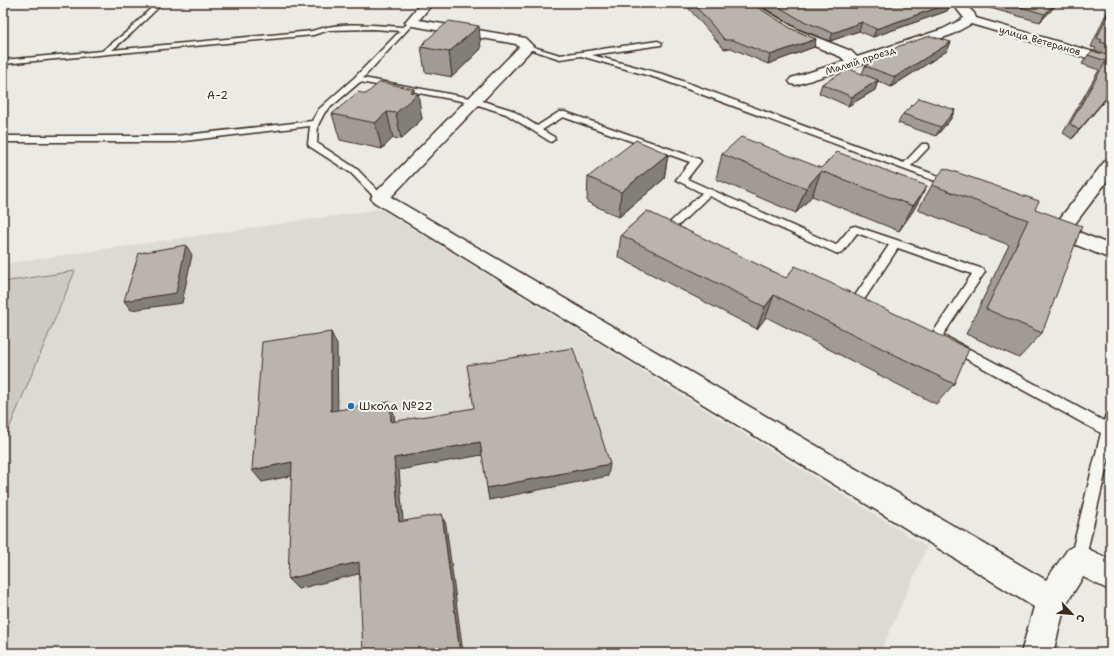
<svg xmlns="http://www.w3.org/2000/svg" width="1114" height="656" font-family="'Shantell Sans',sans-serif">
  <style>
    .built { fill: #dcdad4 }
    .green { fill: #cdcac4; stroke: #847a71 }
    .lines { fill: none; stroke-linecap: round; stroke-linejoin: round }
    .lane-casing { stroke: #3b2a1e; stroke-width: 3 }
    .street-casing { stroke: #3b2a1e; stroke-width: 3 }
    .lane { fill: #f6f6f2; fill-rule: evenodd }
    .street { fill: #f6f6f2; fill-rule: evenodd }
    .wall { fill: #a09b96; stroke: #3b2a1e }
    .shaded-wall { fill: #827e7a; stroke: #3b2a1e }
    .building { fill: #bab4ae; stroke: #3b2a1e }
    .poi-dot { fill: #1f6fb2; stroke: #f6f6f2; stroke-width: 1.5 }
    .labels { text-anchor: middle; stroke-width: 4; stroke-linejoin: round; paint-order: stroke }
    .far-street-label { font-size: 10px; fill: #3b2a1e; stroke: #f6f6f2 }
    .far-neighbourhood-label { font-size: 11px; letter-spacing: 1px; fill: #3b2a1e; stroke: #f6f6f2 }
    .poi-label { font-size: 12px; fill: #3b2a1e; stroke: #f6f6f2; text-anchor: start }
  </style>
  <rect width="100%" height="100%" fill="#ebeae5"/>
  <filter id="ink" filterUnits="userSpaceOnUse"><feTurbulence type="fractalNoise" baseFrequency=".025" numOctaves="2"/><feDisplacementMap in="SourceGraphic" scale="8" xChannelSelector="R" yChannelSelector="G"/><feConvolveMatrix kernelMatrix="1 2 1 2 8 2 1 2 1" color-interpolation-filters="sRGB"/></filter>
  <g filter="url(#ink)">
    <polygon class="built" points="381,209 927,547 880,653 3,653 3,264"/>
    <polygon class="green" points="75,271 3,443 3,282"/>
    <g class="lines">
      <defs>
        <g id="lane">
          <path d="M156,3h7l-30,29 -21,18 200,-19c29,-10 61,-6 91,-4l3,-2h4v2l-47,51 113,21 36,11 25,16 22,-14h6l134,47 2,2 -14,18 149,66 15,-18 4,-1 128,43 2,3 -42,63 161,86 2,-7 5,-2v36l-27,117 -6,2 -6,-2 -2,-6 31,-126 -169,-93 -2,-3 42,-63 -74,-26 -42,64 -4,1 -4,-1 -2,-3 2,-3 41,-61 -32,-12 -15,20 -4,1 -129,-58 -32,31 7,3 1,2 -1,2c-6,2 -16,-1 -19,-6l1,-2 36,-33 -26,-13 14,-18 -127,-45 -21,13 12,7 1,2 -4,3 -45,-28 -34,-11 -112,-21 -35,30 -7,13 -1,18 40,26 26,27 2,2 -2,2h-6l-26,-27 -42,-27 -1,-2 2,-18 -134,16h-173v-6h173l136,-15 7,-12 36,-32 45,-46 -27,-2 -44,1 -16,5 -310,29v-4l99,-9 27,-21z"/>
          <polygon points="658,41 662,43 661,45 592,55 666,75 904,163 922,144 928,144 929,146 928,148 911,166 955,182 957,184 955,186 949,186 660,79 581,56 560,59 523,47 527,45 560,55"/>
        </g>
        <g id="street">
          <polygon points="421,3 433,3 419,20 520,37 525,38 534,47 391,197 1046,580 1068,549 1078,544 1111,560 1111,591 1083,577 1065,606 1053,653 1021,653 1034,607 374,202 371,198 374,194 519,47 516,44 407,25 405,22"/>
          <polygon points="739,3 753,3 798,30 851,51 857,57 943,29 964,18 952,3 964,3 974,13 976,18 1111,57 1111,65 971,24 951,35 796,85 791,84 789,81 791,78 845,61 841,57 790,36"/>
          <polygon points="1111,160 1111,176 1071,229 1111,245 1111,259 1052,235 1050,231 1105,161"/>
        </g>
      </defs>
      <use href="#lane" class="lane-casing"/>
      <use href="#street" class="street-casing"/>
      <use href="#lane" class="lane"/>
      <use href="#street" class="street"/>
    </g>
    <g class="wall">
      <polygon points="684,3 751,3 792,29 816,39 814,47 768,64 731,48 724,49"/>
      <polygon points="756,3 951,3 947,11 873,37 859,31 830,41 799,29"/>
      <polygon points="972,3 1058,3 1040,22"/>
      <polygon points="1111,7 1111,56 1094,51 1096,48 1091,47 1105,16"/>
      <polygon points="951,42 947,51 891,87 878,81 875,90 848,106 819,93 822,84 862,74 865,66"/>
      <polygon points="423,43 481,49 452,77 425,72 421,47 423,45"/>
      <polygon points="1088,55 1111,56 1111,93 1072,139 1063,133 1099,70 1082,64"/>
      <polygon points="414,92 422,119 401,139 393,138 382,149 340,140 332,114 366,94"/>
      <polygon points="955,110 950,120 936,136 898,123 903,114"/>
      <polygon points="668,154 664,179 619,217 587,202 588,177"/>
      <polygon points="722,154 821,168 927,186 913,211 899,231 812,196 796,213 716,179"/>
      <polygon points="932,185 1035,209 1042,333 1019,358 966,334 1009,245 918,210"/>
      <polygon points="647,211 954,384 936,404 766,317 757,329 618,257 621,235"/>
      <polygon points="1110,625 1111,625 1111,653 1104,653"/>
    </g>
    <g class="shaded-wall">
      <polygon points="951,3 947,11 873,37 876,29"/>
      <polygon points="1055,3 1058,3 1040,22 1045,14"/>
      <polygon points="862,22 859,31 830,41 833,33"/>
      <polygon points="479,26 481,49 452,77 449,52"/>
      <polygon points="816,39 814,47 768,64 770,55"/>
      <polygon points="951,42 947,51 891,87 895,77"/>
      <polygon points="878,80 875,90 848,106 852,97"/>
      <polygon points="414,89 415,96 418,93 422,119 401,139 396,113 410,92"/>
      <polygon points="1111,92 1111,93 1072,139 1079,130"/>
      <polygon points="955,110 950,120 936,136 941,127"/>
      <polygon points="387,112 393,138 382,149 375,123"/>
      <polygon points="668,154 664,179 619,217 621,192"/>
      <polygon points="821,171 812,196 796,213 806,188"/>
      <polygon points="927,186 913,211 899,231 913,206"/>
      <polygon points="186,245 192,255 182,303 131,310 124,301"/>
      <polygon points="774,295 766,317 757,329 765,307"/>
      <polygon points="331,332 337,345 338,424 331,411"/>
      <polygon points="390,402 394,414 396,435 391,422"/>
      <polygon points="480,442 482,455 399,470 404,533 399,522 394,458"/>
      <polygon points="292,462 300,474 262,482 252,470"/>
      <polygon points="610,464 608,476 489,500 487,488"/>
      <polygon points="442,514 446,525 463,653 460,653"/>
      <polygon points="359,562 366,572 298,589 288,579"/>
    </g>
    <g class="building">
      <polygon points="693,3 751,3 792,29 816,39 770,55 733,40 725,40"/>
      <polygon points="772,3 951,3 876,29 862,22 833,33 801,20"/>
      <polygon points="1006,3 1055,3 1045,14"/>
      <polygon points="1111,7 1111,45 1100,42 1102,40 1097,38"/>
      <polygon points="449,21 479,26 449,52 421,47 425,43 423,43"/>
      <polygon points="930,36 951,42 895,77 865,66 899,46"/>
      <polygon points="1092,51 1111,56 1111,92 1079,130 1070,124 1106,61 1088,55"/>
      <polygon points="849,69 878,80 852,97 822,84"/>
      <polygon points="380,82 414,89 410,92 418,93 396,113 387,112 375,123 332,114 358,92 366,94"/>
      <polygon points="919,98 955,110 941,127 903,114"/>
      <polygon points="741,137 821,168 837,152 927,186 913,206 821,171 806,188 722,154"/>
      <polygon points="636,140 668,154 621,192 588,177"/>
      <polygon points="944,168 1039,201 1035,209 1082,226 1042,333 986,309 1028,220 932,185"/>
      <polygon points="647,211 786,278 795,266 969,349 954,384 774,295 765,307 621,235"/>
      <polygon points="186,245 176,293 124,301 139,253"/>
      <polygon points="331,332 331,411 390,402 391,422 474,408 467,365 573,348 610,464 487,488 480,442 394,458 399,522 442,514 460,653 363,653 359,562 288,579 292,462 252,470 262,342"/>
    </g>
  </g>
  <circle class="poi-dot" cx="351" cy="406" r="4"/>
  <g class="labels">
    <g class="far-street-label">
      <text transform="translate(1040 40) rotate(16)" y="4">улица Ветеранов</text>
      <text transform="translate(860 60) rotate(-18)" y="4">Малый проезд</text>
    </g>
    <g class="far-neighbourhood-label">
      <text x="218" y="99">А-2</text>
    </g>
    <g class="poi-label">
      <text x="359" y="410">Школа №22</text>
    </g>
  </g>
  <rect width="1114" height="656" fill="none" stroke="#f6f6f2" stroke-width="16"/>
  <rect x="8" y="8" width="1098" height="640" fill="none" stroke="#3b2a1e" stroke-width="1.5" filter="url(#ink)"/>
  <g transform="translate(1072 614) rotate(116)" stroke="#f6f6f2" stroke-width="3" paint-order="stroke">
  <path d="M0-3L7 15L0 10L-7 15Z" fill="#3b2a1e"/>
  <text y="-6" font-size="11" font-weight="bold" text-anchor="middle" fill="#3b2a1e">С</text>
  </g>
</svg>
